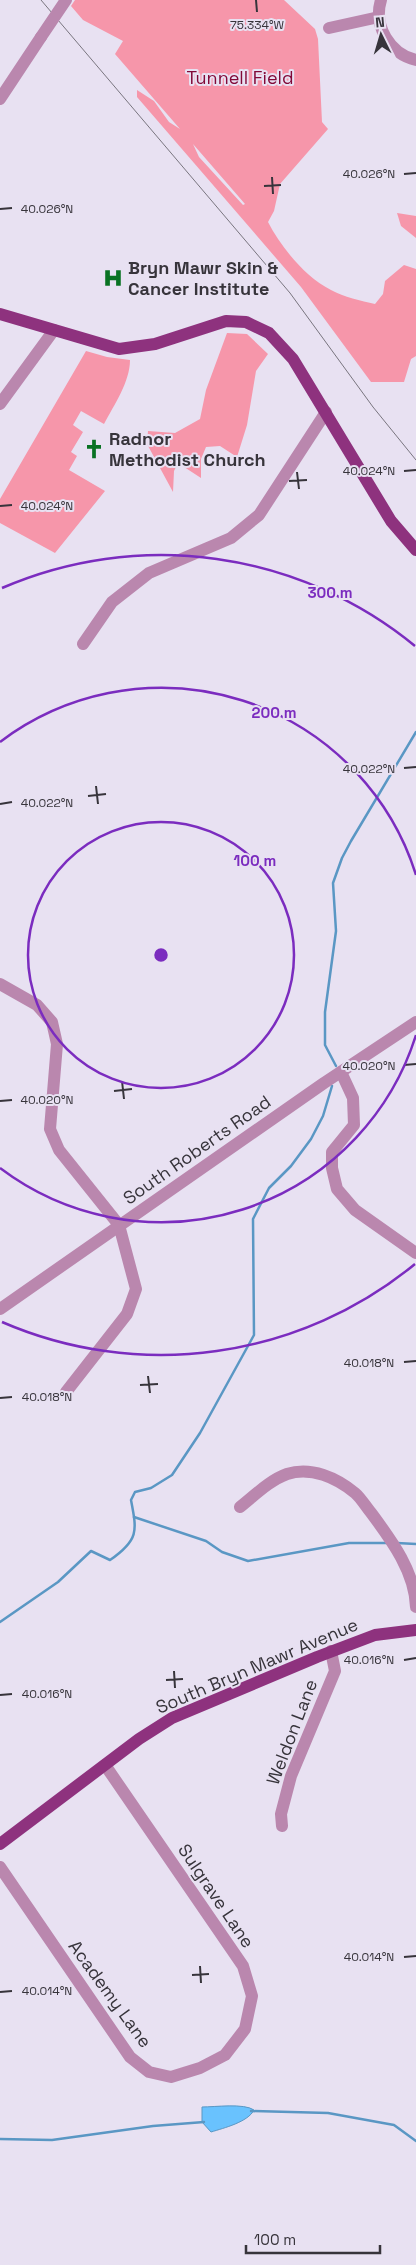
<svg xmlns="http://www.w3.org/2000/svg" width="416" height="2265" font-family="'Space Grotesk',sans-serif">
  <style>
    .green { fill: #f696aa; fill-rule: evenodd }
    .water { fill: #69c2fe; stroke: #5a97c4 }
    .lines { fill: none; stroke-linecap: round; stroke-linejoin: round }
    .stream { stroke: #5a97c4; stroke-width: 2.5 }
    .minor { stroke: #ba87ae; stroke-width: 12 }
    .major { stroke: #8e327e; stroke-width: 12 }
    .tram { stroke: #79757f; stroke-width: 1 }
    .minor-bridge { stroke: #ba87ae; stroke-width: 12 }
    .ticks { fill: none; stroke: #37343b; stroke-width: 2 }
    .ring { fill: none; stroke: #7b2cbf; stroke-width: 2.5 }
    .labels { text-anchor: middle; stroke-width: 4; stroke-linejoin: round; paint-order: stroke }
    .park-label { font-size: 18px; fill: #810938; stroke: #e8e1f2 }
    .poi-label { font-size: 18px; font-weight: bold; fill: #37343b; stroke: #e8e1f2; text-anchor: start }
    .street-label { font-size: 18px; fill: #37343b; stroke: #e8e1f2 }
    .ticks-label { font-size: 12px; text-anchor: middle; fill: #37343b; stroke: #e8e1f2; stroke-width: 4; stroke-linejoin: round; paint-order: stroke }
    .centre { fill: #7b2cbf; stroke: #e8e1f2; stroke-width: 2.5 }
    .ring-label { font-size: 15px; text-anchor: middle; font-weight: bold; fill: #7b2cbf; stroke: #e8e1f2; stroke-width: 4; stroke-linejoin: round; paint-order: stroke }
  </style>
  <rect width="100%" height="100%" fill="#e8e1f2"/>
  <g class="green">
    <path d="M75,0h209l31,29 3,10 4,83 6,7 -48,55 -6,27 -6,11c13,25 37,55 63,68 13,7 30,11 44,14l8,-10 2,-13 19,-16 12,4v87l-5,3 -7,23h-33l-70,-95 -164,-190v-7l17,11 15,21 11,7 -65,-75 8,-13 -40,-21 -12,-14zM193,144l52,60 -2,1 -44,-48z"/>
    <polygon points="397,213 416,216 416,238 401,226"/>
    <polygon points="227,333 247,334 268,354 256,371 247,425 237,457 220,446 206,447 201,459 201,478 178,463 174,471 173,492 147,444 148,431 175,433 200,419 206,390"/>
    <path d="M86,351l21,6 23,3c0,22 -16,45 -26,64l-23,-13 -8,14 10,7 -12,20 6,4 -8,14 36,21 -50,62 -55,-30v-24z"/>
  </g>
  <path class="water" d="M202,2107c13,0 42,-4 52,3 -6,12 -30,18 -43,22l-9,-10z"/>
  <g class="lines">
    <g class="stream">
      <polyline points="336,1066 325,1045 325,1012 336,931 333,883 342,858 351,841 416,732"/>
      <polyline points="134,1517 206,1541 222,1552 248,1561 349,1543 387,1543"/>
      <polyline points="397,1543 416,1544"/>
      <path d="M0,1622l58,-40 33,-31 19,9c29,-20 27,-29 21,-60l4,-8 16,-4 21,-13 28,-42 54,-98 -1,-116 16,-31 22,-22 20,-27 12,-23 9,-30"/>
      <polyline points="251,2111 328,2113 394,2125 416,2141"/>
      <polyline points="0,2139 52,2140 153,2126 204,2122"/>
    </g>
    <g class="minor">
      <path d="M381,0c-8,26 9,54 35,60"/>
      <polyline points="329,28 379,17"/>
      <polyline points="0,99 41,37"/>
      <polyline points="0,404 54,330"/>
      <polyline points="83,644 112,602 149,573 231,538 259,515 326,412"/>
      <polyline points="0,984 37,1005 52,1022 57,1044 50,1129 59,1150 119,1225 136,1289 127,1314 66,1392"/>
      <polyline points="341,1072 353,1098 354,1125 332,1152 332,1168 337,1189 355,1210 416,1253"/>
      <polyline points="0,1309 324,1083 416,1022"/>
      <path d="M240,1507c14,-11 30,-27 47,-33 24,-8 50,4 68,19 6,5 11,14 17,21 20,27 43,58 44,93"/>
      <polyline points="282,1826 281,1814 291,1776 335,1671 331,1651"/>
      <polyline points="0,1867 130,2057 149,2072 171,2077 200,2068 225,2055 245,2029 252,1996 243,1966 105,1765"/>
    </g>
    <g class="major">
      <polyline points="0,314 119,349 155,344 226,321 246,322 269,333 293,359 391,521 416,550"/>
      <polyline points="0,1844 139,1739 172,1718 317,1657 375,1635 416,1630"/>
    </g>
    <polyline class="tram" points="41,0 290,293 373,407 416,460"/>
    <polyline class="minor-bridge" points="41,37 66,0"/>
  </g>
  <path class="ticks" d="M256,0l1,12M404,174l12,-1M272,177l1,17M264,186l17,-1M0,209l12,-1M404,471l12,-1M297,472l2,17M289,481l18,-1M0,506l12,-1M404,768l12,-1M96,786l2,18M88,796l18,-2M0,804l12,-2M404,1065l12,-1M122,1081l2,18M114,1091l18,-2M0,1101l12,-1M404,1362l12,-1M148,1376l2,17M140,1385l18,-1M0,1398l12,-1M404,1660l12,-2M174,1671l1,17M166,1680l17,-1M0,1695l12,-1M404,1957l12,-1M200,1966l1,17M192,1975l17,-1M0,1992l12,-1"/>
  <g class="ring">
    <circle cx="161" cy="955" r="133"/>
    <path d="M416 1035A267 267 0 0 1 0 1168M0 742A267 267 0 0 1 416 875"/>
    <path d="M415 1264A400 400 0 0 1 2 1322M2 588A400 400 0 0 1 415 646"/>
  </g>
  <defs>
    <symbol id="hospital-bare" viewBox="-9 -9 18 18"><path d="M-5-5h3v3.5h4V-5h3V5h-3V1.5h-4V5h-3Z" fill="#097223" stroke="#e8e1f2" stroke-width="2.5" paint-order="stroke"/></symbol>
    <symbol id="church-bare" viewBox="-9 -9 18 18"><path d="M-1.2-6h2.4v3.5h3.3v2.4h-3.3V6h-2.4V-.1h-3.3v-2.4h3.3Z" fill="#097223" stroke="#e8e1f2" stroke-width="2.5" paint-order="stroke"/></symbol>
  </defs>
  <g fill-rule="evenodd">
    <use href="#hospital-bare" x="99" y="264" width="28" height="28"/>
    <use href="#church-bare" x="80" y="435" width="28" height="28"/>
  </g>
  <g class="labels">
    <g class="park-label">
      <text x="240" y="84">Tunnell Field</text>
    </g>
    <g class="poi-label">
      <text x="128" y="274">Bryn Mawr Skin &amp;<tspan x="128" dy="21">Cancer Institute</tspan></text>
      <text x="109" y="445">Radnor<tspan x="109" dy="21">Methodist Church</tspan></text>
    </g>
    <g class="street-label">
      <text transform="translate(197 1150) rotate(-35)" y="6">South Roberts Road</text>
      <text transform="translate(257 1666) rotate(-23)" y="6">South Bryn Mawr Avenue</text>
      <text transform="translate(292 1732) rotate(-69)" y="6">Weldon Lane</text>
      <text transform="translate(216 1896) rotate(56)" y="6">Sulgrave Lane</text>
      <text transform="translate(110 1994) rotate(54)" y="6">Academy Lane</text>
    </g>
  </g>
  <g class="ticks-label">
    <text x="257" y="29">75.334°W</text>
    <text x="369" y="178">40.026°N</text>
    <text x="47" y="213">40.026°N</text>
    <text x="369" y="475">40.024°N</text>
    <text x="47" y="510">40.024°N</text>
    <text x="369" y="773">40.022°N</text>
    <text x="47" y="807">40.022°N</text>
    <text x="369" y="1070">40.020°N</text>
    <text x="47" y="1104">40.020°N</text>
    <text x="369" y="1367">40.018°N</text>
    <text x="47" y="1401">40.018°N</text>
    <text x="369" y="1664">40.016°N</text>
    <text x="47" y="1698">40.016°N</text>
    <text x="369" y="1961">40.014°N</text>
    <text x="47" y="1995">40.014°N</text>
  </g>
  <circle cx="161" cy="955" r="8" class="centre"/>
  <g class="ring-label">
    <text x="330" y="598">300 m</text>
    <text x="274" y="718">200 m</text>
    <text x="255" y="866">100 m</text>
  </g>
  <g transform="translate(381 35) rotate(355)" stroke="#e8e1f2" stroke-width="4" paint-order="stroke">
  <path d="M0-4L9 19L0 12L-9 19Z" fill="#37343b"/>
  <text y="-8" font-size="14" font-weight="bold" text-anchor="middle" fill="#37343b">N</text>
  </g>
  <path d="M246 2245v8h134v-8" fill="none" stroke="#37343b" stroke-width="2.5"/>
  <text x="254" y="2245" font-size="15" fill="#37343b" stroke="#e8e1f2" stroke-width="4" paint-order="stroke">100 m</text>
</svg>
